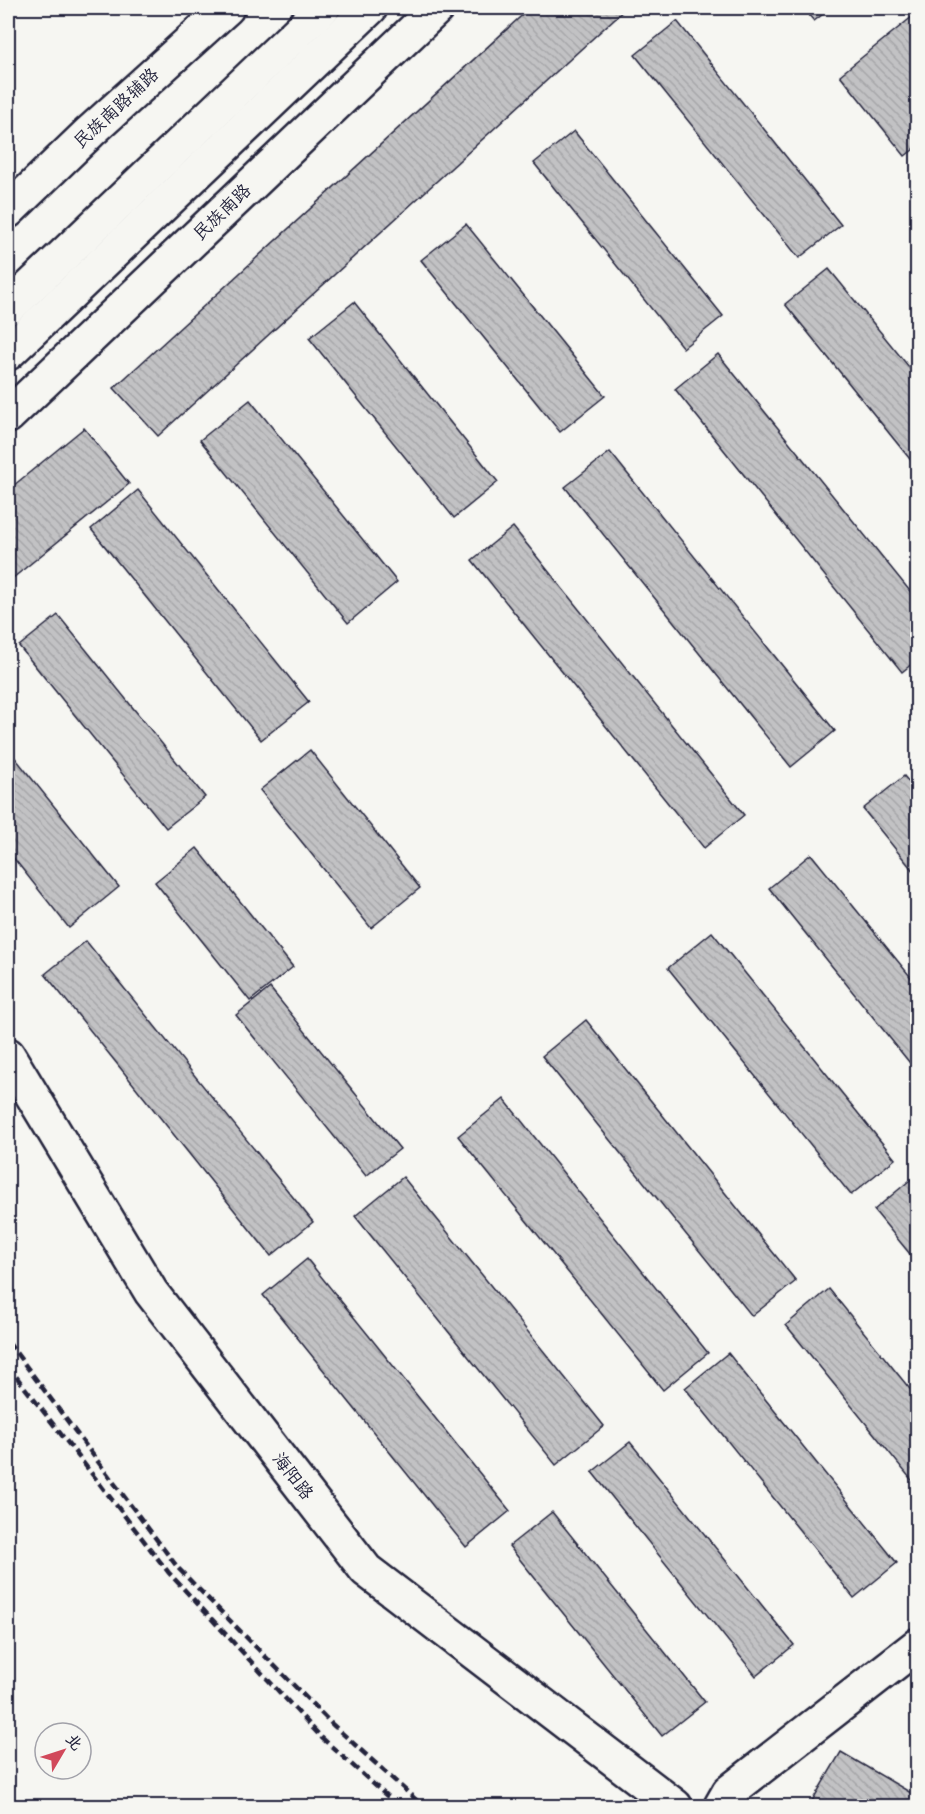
<svg xmlns="http://www.w3.org/2000/svg" width="925" height="1814" font-family="Pangolin,'LXGW WenKai TC',sans-serif">
  <style>
    .building { fill: url(#building-back-hatch); stroke: #22223b; stroke-width: 1.5 }
    .lines { fill: none; stroke-linecap: round; stroke-linejoin: round }
    .major-casing { stroke: #22223b; stroke-width: 38 }
    .major { stroke: #f6f6f2; stroke-width: 33 }
    .rail { stroke: #22223b; stroke-width: 4.5; stroke-dasharray: 9 4.5; stroke-linecap: butt }
    .labels { text-anchor: middle; stroke-width: 5; stroke-linejoin: round; paint-order: stroke }
    .street-label { font-size: 18px; fill: #22223b; stroke: #f6f6f2 }
  </style>
  <defs>
    <pattern id="building-back-hatch" width="6" height="6" patternUnits="userSpaceOnUse" patternTransform="scale(1.5)"><rect width="6" height="6" fill="#c2c2c4"/><path d="M-1 5l2 2M0 0l6 6M5-1l2 2" fill="none" stroke="#a6a6a9"/></pattern>
  </defs>
  <rect width="100%" height="100%" fill="#f6f6f2"/>
  <filter id="ink" filterUnits="userSpaceOnUse"><feTurbulence type="fractalNoise" baseFrequency=".0167" numOctaves="2"/><feDisplacementMap in="SourceGraphic" scale="12" xChannelSelector="R" yChannelSelector="G"/><feConvolveMatrix kernelMatrix="1 2 1 2 8 2 1 2 1" color-interpolation-filters="sRGB"/></filter>
  <g filter="url(#ink)">
    <g class="building">
      <polygon points="530,8 626,8 158,436 114,388"/>
      <polygon points="803,8 831,8 814,21"/>
      <polygon points="918,12 918,146 905,156 840,75"/>
      <polygon points="677,21 841,225 799,258 635,55"/>
      <polygon points="574,131 723,316 683,348 534,163"/>
      <polygon points="466,224 605,396 560,432 421,260"/>
      <polygon points="829,269 918,378 918,469 785,304"/>
      <polygon points="354,302 498,482 454,518 309,338"/>
      <polygon points="718,354 918,601 918,659 902,672 675,389"/>
      <polygon points="250,400 397,582 348,623 200,440"/>
      <polygon points="84,428 129,484 8,582 8,490"/>
      <polygon points="610,452 835,731 791,767 565,487"/>
      <polygon points="138,490 309,702 261,740 91,529"/>
      <polygon points="513,527 744,815 704,848 472,560"/>
      <polygon points="58,615 205,797 166,828 19,646"/>
      <polygon points="8,749 119,887 69,928 8,851"/>
      <polygon points="310,750 420,888 371,928 260,790"/>
      <polygon points="904,776 918,793 918,877 863,809"/>
      <polygon points="197,848 293,967 250,1001 155,882"/>
      <polygon points="811,854 918,986 918,1073 769,888"/>
      <polygon points="712,932 895,1159 851,1195 668,968"/>
      <polygon points="86,941 313,1222 271,1256 45,974"/>
      <polygon points="270,988 400,1149 366,1176 236,1015"/>
      <polygon points="586,1020 796,1281 752,1316 542,1056"/>
      <polygon points="504,1099 708,1353 663,1390 458,1136"/>
      <polygon points="915,1176 918,1180 918,1264 874,1210"/>
      <polygon points="403,1177 604,1426 556,1465 355,1216"/>
      <polygon points="307,1259 510,1511 466,1547 263,1295"/>
      <polygon points="829,1289 918,1399 918,1488 786,1325"/>
      <polygon points="728,1353 897,1563 854,1598 685,1388"/>
      <polygon points="630,1442 794,1645 756,1676 592,1472"/>
      <polygon points="552,1512 705,1702 662,1736 509,1546"/>
      <polygon points="841,1752 918,1797 918,1806 809,1806"/>
    </g>
    <g class="lines">
      <defs>
        <g id="major">
          <polyline points="8,211 90,132 227,8"/>
          <polyline points="8,308 323,8"/>
          <polyline points="8,353 370,8"/>
          <polyline points="8,416 437,8"/>
          <polyline points="8,1055 151,1292 366,1570 675,1806"/>
          <polyline points="721,1806 729,1792 918,1645"/>
        </g>
      </defs>
      <use href="#major" class="major-casing"/>
      <use href="#major" class="major"/>
      <g class="rail">
        <polyline points="8,1342 178,1568 333,1725 423,1806"/>
        <polyline points="8,1366 169,1573 322,1738 398,1806"/>
      </g>
    </g>
  </g>
  <g class="labels">
    <g class="street-label">
      <text transform="translate(116 108) rotate(-43)" y="6">民族南路辅路</text>
      <text transform="translate(222 212) rotate(-44)" y="6">民族南路</text>
      <text transform="translate(293 1476) rotate(52)" y="6">海阳路</text>
    </g>
  </g>
  <rect width="925" height="1814" fill="none" stroke="#f6f6f2" stroke-width="30"/>
  <rect x="15" y="15" width="895" height="1784" fill="none" stroke="#22223b" stroke-width="2" filter="url(#ink)"/>
  <g transform="translate(63 1751) rotate(51)"><circle r="28" fill="#f6f6f2" stroke="#a1a1a9" stroke-width="1.5"/>
  <path d="M0-4.5L10 22L0 15L-10 22Z" fill="#d1495b"/>
  <text y="-9" font-size="16" font-weight="bold" text-anchor="middle" fill="#22223b">北</text>
  </g>
</svg>
